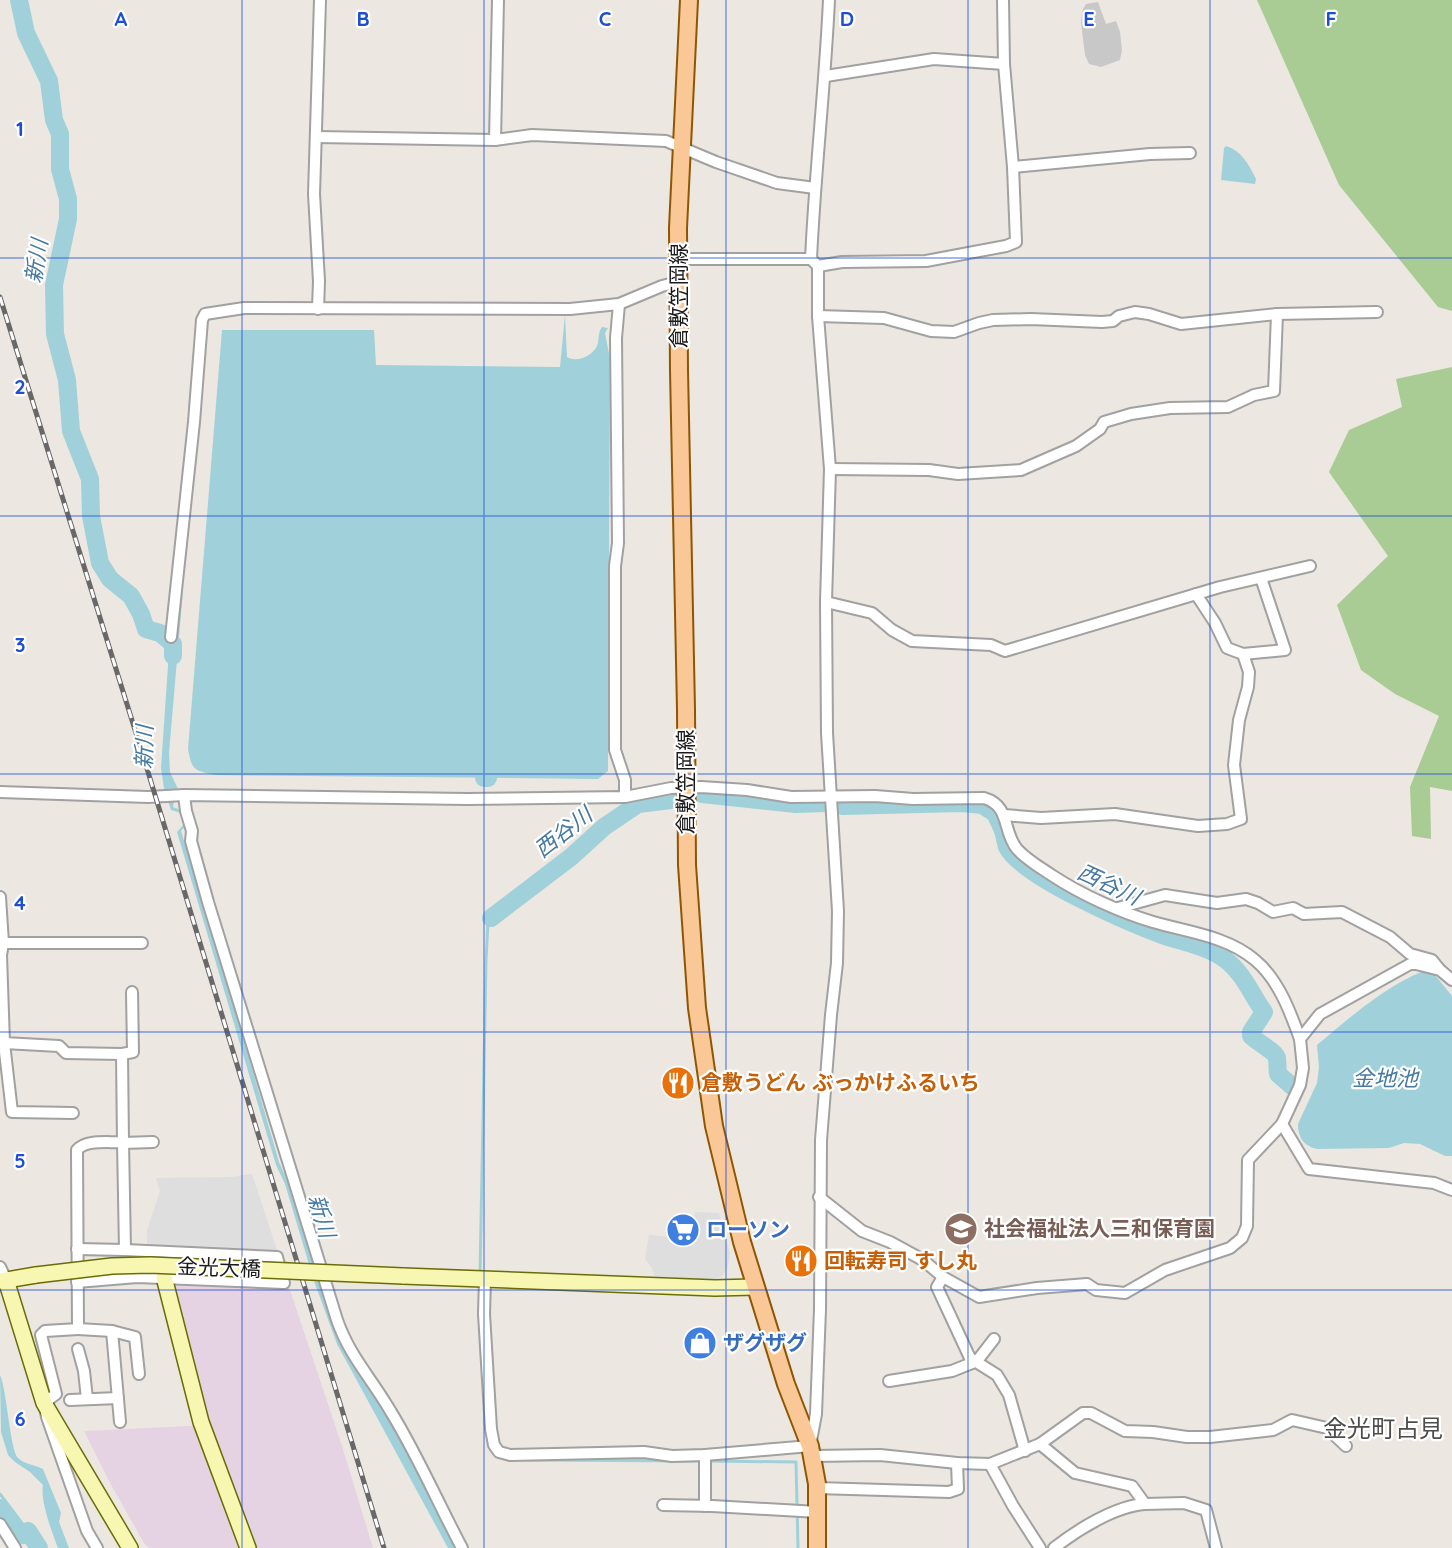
<svg xmlns="http://www.w3.org/2000/svg" width="1452" height="1548" font-family="Quicksand,'Noto Sans JP',sans-serif">
  <style>
    .industrial { fill: #e5d2e3 }
    .religious { fill: #c8c8c8 }
    .forest { fill: #a9cc94 }
    .parking { fill: #dedede }
    .water { fill: #a0d1da }
    .lines { fill: none; stroke-linecap: round; stroke-linejoin: round }
    .stream { stroke: #a0d1da; stroke-width: 3 }
    .river { stroke: #a0d1da; stroke-width: 18 }
    .street-casing { stroke: #a1a1a1; stroke-width: 14 }
    .secondary-casing { stroke: #6a6d06; stroke-width: 18 }
    .primary-casing { stroke: #8f5602; stroke-width: 20 }
    .street { stroke: #fff; stroke-width: 10 }
    .secondary { stroke: #f8f7b2; stroke-width: 15 }
    .primary { stroke: #fac896; stroke-width: 16 }
    .rail-casing { stroke: #686868; stroke-width: 5 }
    .rail { stroke: #fff; stroke-width: 3; stroke-dasharray: 9; stroke-linecap: butt }
    .secondary-bridge-casing { stroke: #6a6d06; stroke-width: 18; stroke-linecap: butt }
    .secondary-bridge { stroke: #f8f7b2; stroke-width: 15 }
    .grid { fill: none; stroke: #1d4ed8; stroke-width: 1.5; stroke-opacity: 0.55 }
    .labels { text-anchor: middle; stroke-width: 4.5; stroke-linejoin: round; paint-order: stroke }
    .street-label { font-size: 21px; fill: #1a1a1a; stroke: #fff }
    .food-label { font-size: 21px; font-weight: bold; fill: #c56008; stroke: #fff; text-anchor: start }
    .education-label { font-size: 21px; font-weight: bold; fill: #785e54; stroke: #fff; text-anchor: start }
    .shop-label { font-size: 21px; font-weight: bold; fill: #366cbe; stroke: #fff; text-anchor: start }
    .water-label { font-size: 22px; font-style: italic; fill: #467aa0; stroke: #fff }
    .quarter-label { font-size: 24px; fill: #4d4d4d; stroke: #fff }
    .grid-label { font-size: 20px; text-anchor: middle; font-weight: bold; fill: #1d4ed8; stroke: #fff; stroke-width: 4.5; stroke-linejoin: round; paint-order: stroke }
  </style>
  <rect width="100%" height="100%" fill="#ece7e0"/>
  <polygon class="industrial" points="175,1282 289,1287 342,1446 373,1548 149,1548 144,1543 109,1481 84,1431 210,1425 204,1405 173,1285"/>
  <polygon class="religious" points="1098,2 1106,24 1116,21 1120,32 1122,50 1120,60 1101,67 1089,64 1085,55 1081,23 1082,11 1086,4"/>
  <g class="forest">
    <polygon points="1257,0 1452,0 1452,311 1438,307 1339,185"/>
    <polygon points="1452,367 1452,791 1430,787 1431,839 1412,836 1410,787 1439,716 1395,694 1361,670 1337,605 1388,556 1329,472 1349,430 1402,407 1396,379"/>
  </g>
  <g class="parking">
    <polygon points="252,1174 278,1253 147,1247 147,1230 160,1191 156,1178 231,1177"/>
    <polygon points="695,1212 719,1213 730,1253 728,1267 723,1275 714,1280 655,1277 652,1268 645,1259 649,1235 670,1237 669,1242 691,1245"/>
  </g>
  <g class="water">
    <path d="M1226,146c16,5 23,19 30,33l-1,5 -34,-4 3,-32z"/>
    <path d="M565,315l2,42c10,6 25,-1 30,-11 3,-7 0,-12 5,-19l6,1 -3,5 5,26 -2,412 -10,8 -383,-4c-21,-5 -23,-4 -27,-26l34,-419h152l2,35 184,2z"/>
    <polygon points="183,590 169,753 170,772 179,791 174,801 173,807 183,811 187,824 181,831 220,957 279,1162 288,1182 334,1327 349,1360 386,1408 458,1548 448,1548 337,1344 314,1281 285,1184 276,1165 177,832 185,823 181,813 171,810 164,788 161,768 169,651 175,639 179,591"/>
    <path d="M1430,969l22,27v160h-7l-25,-12 -16,-1 -15,5 -72,1c-13,-3 -19,-11 -19,-25l19,-41 2,-16 -2,-22c31,-26 74,-64 113,-76z"/>
    <path d="M0,1375c7,15 10,75 18,83 7,7 16,6 25,11l18,44 -2,9 10,26h-11c-6,-16 -18,-47 -15,-63l-13,-13 -15,-10 -7,-7 -7,-23z"/>
  </g>
  <g class="lines">
    <g class="stream">
      <polyline points="480,1275 486,961 488,922 491,918"/>
      <polyline points="480,1284 480,1299"/>
      <polyline points="526,1460 702,1461"/>
      <polyline points="709,1461 796,1462 798,1548"/>
      <polyline points="0,1494 28,1531"/>
    </g>
    <g class="river">
      <polyline points="19,0 26,33 49,81 54,120 60,134 60,169 68,199 68,219 54,285 55,334 67,380 71,431 90,479 91,516 100,563 110,579 131,596 141,614 146,629 160,633 173,644 173,656"/>
      <polyline points="484,778 488,778"/>
      <polyline points="702,794 796,804 827,803"/>
      <path d="M842,806l120,-3 20,2 13,8c3,7 7,14 9,21 1,4 2,10 3,13 15,30 123,76 155,88 23,8 45,11 64,25 18,14 25,34 38,52l-13,20v4c6,6 25,16 26,22 1,5 0,11 1,16l15,13"/>
      <polyline points="491,918 571,857 604,827 638,804 671,800"/>
      <polyline points="0,1508 17,1531 23,1535 28,1531 39,1548"/>
    </g>
    <defs>
      <g id="street">
        <polyline points="826,76 934,59 1004,64"/>
        <polyline points="317,137 495,140 532,135 666,141 716,162 777,183 815,188"/>
        <polyline points="495,140 498,0"/>
        <polyline points="1013,167 1150,154 1190,153"/>
        <path d="M811,259c4,-87 14,-173 18,-259"/>
        <polyline points="818,266 842,262 926,261 1006,246 1016,242 1013,167 1004,64 1003,0"/>
        <polyline points="619,304 616,338 618,543 615,566 615,750 625,780 625,797"/>
        <polyline points="318,309 319,281 314,194 320,0"/>
        <polyline points="818,316 884,318 931,331 954,332 979,323 993,320 1031,319 1102,322 1113,321 1119,316 1135,312 1149,314 1181,324 1277,314 1377,312"/>
        <polyline points="830,469 929,470 958,474 1021,470 1076,446 1100,429 1104,422 1131,414 1170,408 1228,407 1254,395 1274,391 1277,314"/>
        <polyline points="1196,594 1215,623 1227,648 1243,654 1285,650 1261,578"/>
        <polyline points="826,602 872,613 892,630 912,641 991,645 1005,651 1220,587 1310,566"/>
        <polyline points="171,637 194,422 202,320 205,314 244,308 570,309 619,304 662,286 678,282"/>
        <path d="M0,792l148,5 36,-2 283,4 158,-2 46,-9 30,-1 46,3 44,7 84,-1 38,3 71,-1c27,8 18,33 33,51 10,11 24,19 36,27 29,19 67,36 100,46 34,10 74,14 102,38 23,19 35,51 45,79"/>
        <path d="M184,795l2,16 6,20 -1,10 17,61 129,418c13,37 35,59 54,92 27,44 47,91 71,136"/>
        <polyline points="1004,815 1041,818 1115,814 1198,826 1227,824 1241,819 1234,765 1239,720 1248,687 1249,672 1243,654"/>
        <path d="M0,897l3,46 -2,12 3,88 55,3 7,7 56,1 1,88c-14,1 -37,-3 -46,8l1,179 -33,2 -4,4 15,59 -12,9 3,14 40,114 10,17"/>
        <polyline points="1118,908 1165,895 1217,903 1246,899 1258,903 1273,912 1293,908 1304,914 1342,912 1390,937 1410,954 1432,960 1440,970"/>
        <polyline points="3,943 142,943"/>
        <polyline points="4,1043 12,1112 73,1113"/>
        <polyline points="122,1054 133,1052 132,992"/>
        <polyline points="1282,1124 1309,1169 1434,1183 1452,1190"/>
        <polyline points="123,1143 153,1142"/>
        <polyline points="819,1197 862,1231 890,1242 923,1260 943,1277 979,1297 1037,1288 1087,1284 1096,1290 1125,1293 1165,1270 1230,1248 1242,1238 1247,1226 1248,1160 1282,1124 1300,1085 1303,1068 1300,1039 1320,1014 1412,963 1440,970 1452,980"/>
        <polyline points="77,1249 125,1250 123,1142"/>
        <polyline points="0,1267 6,1280"/>
        <polyline points="943,1277 937,1287 970,1358 997,1375 1009,1395 1025,1451"/>
        <polyline points="485,1279 484,1314 491,1429 494,1445 499,1452 510,1455 644,1452 672,1456 705,1455 810,1446 816,1414 820,1309 821,1140 831,1015 837,963 838,911 827,733 826,602 830,469 818,316 818,266 811,259 678,259"/>
        <polyline points="77,1282 137,1277 284,1283 277,1257 125,1250"/>
        <polyline points="78,1329 112,1331 135,1337 139,1374"/>
        <polyline points="112,1331 120,1422"/>
        <polyline points="78,1349 84,1371 87,1399"/>
        <polyline points="889,1381 952,1371 977,1361 994,1339"/>
        <polyline points="70,1400 118,1398"/>
        <polyline points="1040,1444 1075,1473 1132,1486 1145,1504 1184,1503 1206,1510 1216,1548"/>
        <polyline points="812,1456 880,1455 957,1463 990,1464 1013,1506 1040,1548"/>
        <polyline points="990,1464 1040,1444 1083,1413 1091,1413 1125,1431 1153,1432 1187,1437 1210,1437 1273,1430 1292,1420 1327,1428 1346,1446"/>
        <polyline points="817,1488 949,1492 958,1489 957,1463"/>
        <polyline points="663,1505 712,1506 818,1512"/>
        <polyline points="705,1506 705,1455"/>
        <polyline points="0,1524 15,1548"/>
        <path d="M1054,1548c23,-18 61,-42 91,-44"/>
      </g>
      <g id="secondary">
        <polyline points="403,1276 715,1288 754,1287"/>
        <polyline points="164,1277 201,1422 248,1548"/>
        <polyline points="6,1280 44,1403 130,1548"/>
        <polyline points="0,1281 36,1275"/>
      </g>
      <polyline id="primary" points="689,0 678,228 679,370 686,709 687,865 697,1008 714,1126 742,1242 786,1384 810,1446 817,1484 817,1548"/>
    </defs>
    <use href="#street" class="street-casing"/>
    <use href="#secondary" class="secondary-casing"/>
    <use href="#primary" class="primary-casing"/>
    <use href="#street" class="street"/>
    <use href="#secondary" class="secondary"/>
    <use href="#primary" class="primary"/>
    <defs>
      <polyline id="rail" points="0,297 145,762 384,1548"/>
    </defs>
    <use href="#rail" class="rail-casing"/>
    <use href="#rail" class="rail"/>
    <defs>
      <polyline id="secondary-bridge" points="36,1275 112,1266 150,1265 403,1276"/>
    </defs>
    <use href="#secondary-bridge" class="secondary-bridge-casing"/>
    <use href="#secondary-bridge" class="secondary-bridge"/>
  </g>
  <path class="grid" d="M242,0v1548M484,0v1548M726,0v1548M968,0v1548M1210,0v1548M0,258h1452M0,516h1452M0,774h1452M0,1032h1452M0,1290h1452"/>
  <defs>
    <symbol id="restaurant-disc" viewBox="-11 -11 22 22"><circle r="9.5" fill="#e8710a" stroke="#fff"/><path d="M-5-6h1v4h1v-4h1v4h1v-4h1v5L-1.5 .5V6h-2V.5L-5-1ZM5-6V6H3V1.5H1.5Q1.5-4 5-6Z" fill="#fff"/></symbol>
    <symbol id="school-disc" viewBox="-11 -11 22 22"><circle r="9.5" fill="#8d6e63" stroke="#fff"/><path d="M0-5L7-2L0 1L-7-2ZM-4 1L0 2.5L4 1V4Q0 6-4 4Z" fill="#fff"/></symbol>
    <symbol id="supermarket-disc" viewBox="-11 -11 22 22"><circle r="9.5" fill="#3f7fe0" stroke="#fff"/><path d="M-6-5.5h2.5l.6 2H6L4.5 2H-2.5L-4.4-4H-6ZM-1.5 3.2a1.3 1.3 0 1 0 .1 0ZM3 3.2a1.3 1.3 0 1 0 .1 0Z" fill="#fff"/></symbol>
    <symbol id="shop-disc" viewBox="-11 -11 22 22"><circle r="9.5" fill="#3f7fe0" stroke="#fff"/><path d="M-5-2.5h2.3a2.7 3.5 0 0 1 5.4 0H5L5.5 6h-11ZM-1.5-2.5h3a1.5 2.3 0 0 0-3 0Z" fill="#fff"/></symbol>
  </defs>
  <g fill-rule="evenodd">
    <use href="#restaurant-disc" x="659" y="1064" width="38" height="38"/>
    <use href="#school-disc" x="942" y="1210" width="38" height="38"/>
    <use href="#supermarket-disc" x="664" y="1211" width="38" height="38"/>
    <use href="#restaurant-disc" x="782" y="1242" width="38" height="38"/>
    <use href="#shop-disc" x="681" y="1324" width="38" height="38"/>
  </g>
  <g class="labels">
    <g class="street-label">
      <text transform="translate(679 296) rotate(-90)" y="7">倉敷笠岡線</text>
      <text transform="translate(686 782) rotate(-90)" y="7">倉敷笠岡線</text>
      <text transform="translate(219 1268) rotate(2)" y="7">金光大橋</text>
    </g>
    <g class="food-label">
      <text x="701" y="1090">倉敷うどん ぶっかけふるいち</text>
      <text x="824" y="1268">回転寿司 すし丸</text>
    </g>
    <g class="education-label">
      <text x="984" y="1236">社会福祉法人三和保育園</text>
    </g>
    <g class="shop-label">
      <text x="706" y="1237">ローソン</text>
      <text x="723" y="1350">ザグザグ</text>
    </g>
    <g class="water-label">
      <text transform="translate(36 261) rotate(-81)" y="8">新川</text>
      <text transform="translate(144 747) rotate(-89)" y="8">新川</text>
      <text transform="translate(563 832) rotate(-38)" y="8">西谷川</text>
      <text transform="translate(1109 884) rotate(25)" y="8">西谷川</text>
      <text x="1385" y="1086">金地池</text>
      <text transform="translate(322 1216) rotate(73)" y="8">新川</text>
    </g>
    <g class="quarter-label">
      <text x="1383" y="1437">金光町占見</text>
    </g>
  </g>
  <g class="grid-label">
    <text x="121" y="26">A</text>
    <text x="363" y="26">B</text>
    <text x="605" y="26">C</text>
    <text x="847" y="26">D</text>
    <text x="1089" y="26">E</text>
    <text x="1331" y="26">F</text>
    <text x="20" y="136">1</text>
    <text x="20" y="394">2</text>
    <text x="20" y="652">3</text>
    <text x="20" y="910">4</text>
    <text x="20" y="1168">5</text>
    <text x="20" y="1426">6</text>
  </g>
</svg>
